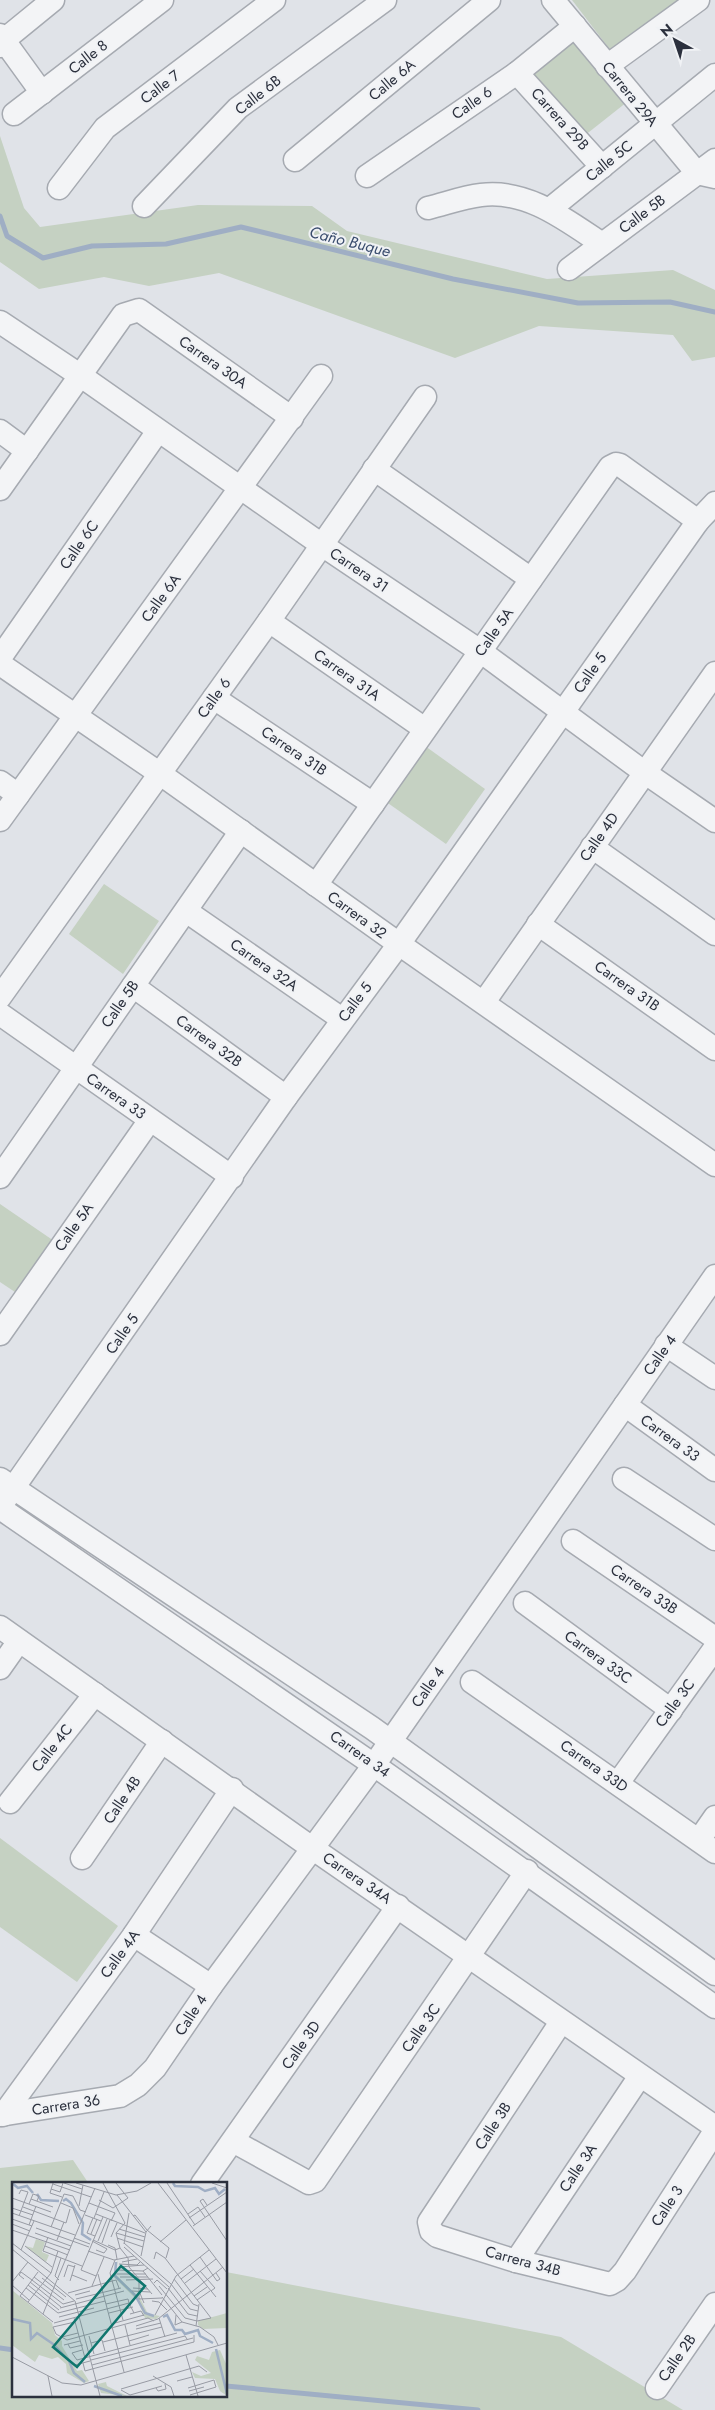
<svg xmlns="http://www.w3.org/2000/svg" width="715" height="2410" font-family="Jost,sans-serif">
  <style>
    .green { fill: #c5d1c2 }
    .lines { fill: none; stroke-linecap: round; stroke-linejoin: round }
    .stream { stroke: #9faec4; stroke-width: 5 }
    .minor-casing { stroke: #a6aab1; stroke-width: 25 }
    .minor { stroke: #f3f4f6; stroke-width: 22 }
    .labels { text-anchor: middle; stroke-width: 4; stroke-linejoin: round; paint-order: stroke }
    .street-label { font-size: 15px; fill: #2b303d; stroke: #f0f2f5 }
    .water-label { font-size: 16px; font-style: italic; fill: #394c6d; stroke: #f0f2f5 }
    .inset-river { fill: none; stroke: #9faec4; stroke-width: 2.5 }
    .inset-road { fill: none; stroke: #989ba4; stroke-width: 1 }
    .view { fill: #0f766e; fill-opacity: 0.15; stroke: #0f766e; stroke-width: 2.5 }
    .inset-edge { fill: none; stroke: #2b303d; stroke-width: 2.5 }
  </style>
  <rect width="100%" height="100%" fill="#e0e3e8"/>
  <g class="green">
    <polygon points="572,0 680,0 611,51"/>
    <polygon points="577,39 627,102 584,136 532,74"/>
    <polygon points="0,136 24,208 40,227 198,205 312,206 347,231 547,279 673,270 715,290 715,357 692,361 673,335 539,326 455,358 219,273 149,286 104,277 39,289 0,262"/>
    <polygon points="425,746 485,789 446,844 385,801"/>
    <polygon points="104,884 159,921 123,974 69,934"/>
    <polygon points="0,1204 57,1243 21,1296 0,1282"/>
    <polygon points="0,1838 118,1926 77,1982 0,1927"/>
    <polygon points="73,2160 89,2184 14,2184 14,2396 226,2396 226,2272 561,2337 683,2410 0,2410 0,2168"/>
  </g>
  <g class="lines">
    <g class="stream">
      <polyline points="0,216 7,236 43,258 92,246 166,244 241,227 453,279 578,303 670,302 715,312"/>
      <polyline points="0,2348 14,2350"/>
      <polyline points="226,2386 478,2410"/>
    </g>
    <defs>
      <g id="minor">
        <polyline points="553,0 697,173 715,177"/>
        <polyline points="0,35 42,93"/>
        <polyline points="0,46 4,40 53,0"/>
        <polyline points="607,66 698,0"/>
        <polyline points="517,73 602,167"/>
        <polyline points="14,114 162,0"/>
        <polyline points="295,160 489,0"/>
        <polyline points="367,176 517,73 575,26"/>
        <polyline points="59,188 105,128 274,0"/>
        <polyline points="144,206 238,108 385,0"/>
        <path d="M428,208c17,-4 35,-11 53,-13 46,-6 85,25 121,49"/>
        <polyline points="550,209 715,75"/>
        <polyline points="569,269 715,160"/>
        <polyline points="0,322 81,376 322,545 480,651 644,772 715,821"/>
        <polyline points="0,431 27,451"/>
        <polyline points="374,469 531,579"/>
        <polyline points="0,489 123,315 139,310 292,418"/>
        <polyline points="269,621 425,729"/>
        <polyline points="0,658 158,431"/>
        <polyline points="0,664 159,773 399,944 715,1165"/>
        <polyline points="214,698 373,804"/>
        <polyline points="0,782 18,795"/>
        <polyline points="0,820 321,376"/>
        <polyline points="592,847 715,934"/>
        <polyline points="316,885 610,467 616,464 620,465 698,521"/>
        <polyline points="186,911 342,1019"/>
        <polyline points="538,924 715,1049"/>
        <polyline points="133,986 286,1097"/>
        <polyline points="0,997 269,621 425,397"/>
        <polyline points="484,1002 715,673"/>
        <polyline points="0,1014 232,1177"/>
        <polyline points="0,1177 241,831"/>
        <polyline points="0,1334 150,1120"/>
        <polyline points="666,1345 715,1378"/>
        <polyline points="625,1405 715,1470"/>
        <polyline points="0,1479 372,1728 715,1974"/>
        <polyline points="624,1479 715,1539"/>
        <polyline points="0,1507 286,1097 399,944 698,521 715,503"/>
        <polyline points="0,1508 374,1765 715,2007"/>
        <polyline points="573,1541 715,1638"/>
        <polyline points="525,1603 671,1710"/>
        <polyline points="0,1627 312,1848 715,2127"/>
        <polyline points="0,1668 19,1641"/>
        <polyline points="472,1682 715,1852"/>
        <polyline points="618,1783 715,1648"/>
        <polyline points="10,1802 95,1694"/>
        <polyline points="699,1840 715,1817"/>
        <polyline points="82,1858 162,1741"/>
        <polyline points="134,1935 211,1986"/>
        <polyline points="561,2022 429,2222 431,2231 437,2236 516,2261 610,2284 617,2280 625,2271 715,2131"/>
        <polyline points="0,2115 120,2096 138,2085 155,2068 211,1986 374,1765 715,1276"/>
        <polyline points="3,2115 134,1935 232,1789"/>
        <polyline points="233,2141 309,2183 315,2181 527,1871"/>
        <polyline points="202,2184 398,1906"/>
        <polyline points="516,2261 640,2076"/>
        <polyline points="657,2388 715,2304"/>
      </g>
    </defs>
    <use href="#minor" class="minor-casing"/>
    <use href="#minor" class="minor"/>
  </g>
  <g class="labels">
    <g class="street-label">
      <text transform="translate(88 57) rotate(-38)" y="5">Calle 8</text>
      <text transform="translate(392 80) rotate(-40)" y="5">Calle 6A</text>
      <text transform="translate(160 87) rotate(-37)" y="5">Calle 7</text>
      <text transform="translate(630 94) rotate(51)" y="5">Carrera 29A</text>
      <text transform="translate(258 95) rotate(-38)" y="5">Calle 6B</text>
      <text transform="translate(472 103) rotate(-35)" y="5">Calle 6</text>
      <text transform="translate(560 119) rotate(48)" y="5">Carrera 29B</text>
      <text transform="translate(609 161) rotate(-39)" y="5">Calle 5C</text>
      <text transform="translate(642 214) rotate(-37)" y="5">Calle 5B</text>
      <text transform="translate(213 362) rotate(35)" y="5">Carrera 30A</text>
      <text transform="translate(79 545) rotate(-55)" y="5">Calle 6C</text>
      <text transform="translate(359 570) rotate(34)" y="5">Carrera 31</text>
      <text transform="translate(161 598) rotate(-54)" y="5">Calle 6A</text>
      <text transform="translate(494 632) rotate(-55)" y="5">Calle 5A</text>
      <text transform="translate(590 673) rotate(-55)" y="5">Calle 5</text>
      <text transform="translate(347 675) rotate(35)" y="5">Carrera 31A</text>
      <text transform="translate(214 698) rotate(-54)" y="5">Calle 6</text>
      <text transform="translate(294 751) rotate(34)" y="5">Carrera 31B</text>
      <text transform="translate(599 837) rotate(-55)" y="5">Calle 4D</text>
      <text transform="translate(357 915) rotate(36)" y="5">Carrera 32</text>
      <text transform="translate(264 965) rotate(35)" y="5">Carrera 32A</text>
      <text transform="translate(627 986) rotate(35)" y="5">Carrera 31B</text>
      <text transform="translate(355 1002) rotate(-53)" y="5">Calle 5</text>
      <text transform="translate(120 1004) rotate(-55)" y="5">Calle 5B</text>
      <text transform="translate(209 1041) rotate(36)" y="5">Carrera 32B</text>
      <text transform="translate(116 1096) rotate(35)" y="5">Carrera 33</text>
      <text transform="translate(74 1227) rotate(-55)" y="5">Calle 5A</text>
      <text transform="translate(122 1334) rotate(-55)" y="5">Calle 5</text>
      <text transform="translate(660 1355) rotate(-55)" y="5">Calle 4</text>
      <text transform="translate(670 1438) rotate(36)" y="5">Carrera 33</text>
      <text transform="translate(644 1589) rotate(34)" y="5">Carrera 33B</text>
      <text transform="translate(598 1657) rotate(36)" y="5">Carrera 33C</text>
      <text transform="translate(428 1687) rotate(-55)" y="5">Calle 4</text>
      <text transform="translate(675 1703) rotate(-54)" y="5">Calle 3C</text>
      <text transform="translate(52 1748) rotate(-52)" y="5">Calle 4C</text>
      <text transform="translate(360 1754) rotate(35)" y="5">Carrera 34</text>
      <text transform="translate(594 1766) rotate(35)" y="5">Carrera 33D</text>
      <text transform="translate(122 1800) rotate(-56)" y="5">Calle 4B</text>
      <text transform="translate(357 1878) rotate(34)" y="5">Carrera 34A</text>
      <text transform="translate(120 1954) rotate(-54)" y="5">Calle 4A</text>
      <text transform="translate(191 2015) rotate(-57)" y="5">Calle 4</text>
      <text transform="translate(421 2028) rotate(-55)" y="5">Calle 3C</text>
      <text transform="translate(301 2045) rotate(-55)" y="5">Calle 3D</text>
      <text transform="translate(66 2105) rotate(-9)" y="5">Carrera 36</text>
      <text transform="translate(493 2126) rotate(-57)" y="5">Calle 3B</text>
      <text transform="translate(578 2168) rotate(-56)" y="5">Calle 3A</text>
      <text transform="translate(667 2206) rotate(-57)" y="5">Calle 3</text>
      <text transform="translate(523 2261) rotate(15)" y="5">Carrera 34B</text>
      <text transform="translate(677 2358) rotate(-55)" y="5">Calle 2B</text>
    </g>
    <g class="water-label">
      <text transform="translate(350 241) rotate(14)" y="6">Caño Buque</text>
    </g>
  </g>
  <g transform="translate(12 2182)">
    <rect width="215" height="215" fill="#e0e3e8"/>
    <path d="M24,57l9,3 -3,10 7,3 -3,7 -21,-16 8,2zM106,77l-2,16 25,25 7,14 12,2 -4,3 -11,-1 -7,-17 -24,-24zM0,108l40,33 3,12 7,6v5l15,25 5,-1 7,11 -5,2 -17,-10 -1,-9 -8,-7 -6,2 -13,-4 -4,7 -23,-17zM215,131v15l-24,1 -5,-4v-4zM208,168l7,16v30l-7,-5 -5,-12 -20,-1 -3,-6 9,4 10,-3 -16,-13 2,-4 12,4 3,-8zM94,200l1,4 20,10 -26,-3 -3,-9z" fill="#c5d1c2"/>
    <path class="inset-river" d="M0,1l6,5 9,-2 6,7M161,1l2,3 23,1 7,4 10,-3 4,6 6,-5M25,12l4,6 18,1M51,19l3,-2 5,4 12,20 -1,11 9,6M104,80l-1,14 20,19 10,18 9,3M151,135l4,-2 8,15h7l3,4 13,-4 2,6 13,7M0,137l18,4 1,16 6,-6 16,11 16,17 5,12 11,9M204,167l11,45M82,204l28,10"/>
    <path class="inset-road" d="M41,1l-3,10 12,4M52,1l18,6M64,1l40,12 21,-4 14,-8M91,1l22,40 -9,10 4,15 8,10 1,9 23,27M146,1l69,90M155,1l28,42M200,1l15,5M41,2l38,13M39,7l9,3 3,-9M7,12l2,-4 7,2 -9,24M105,13l29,37M0,16l39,14M19,17l22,8M87,18l14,8 15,-10 -12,-15M49,21l12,5 6,16M77,21l26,10 -4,8M17,22l4,-10 6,2 -2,5M195,23l-4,-6 -3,2 27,40M67,24l4,-21M11,25l43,16 4,-14M0,26l21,7M0,31l63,22M84,32l49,19M176,32l10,-7 7,10M73,33l16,6M121,34l2,-1 12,15 22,18 -3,10M81,36l-6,15 8,3M82,36l10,-26M177,36l38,-26M0,37l20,7M0,42l18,7M17,43l7,-19M181,44l34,-24M39,45l13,-33 9,2 7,14 6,2M24,46l53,19M107,47l26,8M0,48l58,20M23,51l36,13M104,51l28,8M79,52l6,-15M36,55l-5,14 39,15M99,55l6,-14M62,56l16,6M105,56l26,9M45,58l7,-18M81,58l22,10 5,-2M80,59l15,8 -3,4 -8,-3M86,59l9,-22M148,60l26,-22M0,61l39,30M90,61l8,-23M112,61l47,41 19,25 8,2M112,62l5,-31M96,63l7,3 2,11M13,64l27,21M33,64l23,9M112,65l45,40M0,67l63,52 25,95M9,68l13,-29M76,69l26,9 20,-4M129,74l5,-24 5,-6M188,75l17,24 3,-2 -4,-6M142,77l2,-7 9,6 46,60 -14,3 -12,-3 -26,-32M103,78l-5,13 13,47M110,80l15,-3M107,82l18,1 3,-3M178,83l26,32M107,85l25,-2M136,86l-5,3 19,24M106,88l25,1M188,89l15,17 -4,3M26,90l-18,24 33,26M86,92l26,98M105,92h29M60,93l15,6M84,94l-15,-6 22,-53M22,95l30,23M52,95l4,-12 7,2M108,95h28M30,96l24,19M12,97l-5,-4 2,-3 11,8M162,97l19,25 5,2M169,97l13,-10M20,98l31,24 11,-3M47,98l-4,-4 6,-18M114,98l27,-1M127,98v11l5,12M58,99l5,-16M0,100l16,-20M18,100l31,25M142,101l3,-3 10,9M173,101l31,-24M0,103l17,15M16,103l31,25M80,104l12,-29M14,106l32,25M121,106l15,1M156,106l20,26 9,2M120,109l18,1M56,111l48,-13 3,8M127,112v5l23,-1M63,113l15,-4M182,114l13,-9M150,115l20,25M64,117l45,-11M185,118l13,-9M140,119l7,1 8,8M16,120l23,-29 7,-22M94,122l22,-5 1,4M48,126l64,-17M46,131l47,-12M97,131l24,-6M31,132l52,-126M118,132l11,-3 3,5M143,133l21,-39 33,-26M164,133l-1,10 7,-3M47,135l35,-9M62,136l11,40M147,136l6,19M170,140l18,5 14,10 4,8M42,141l75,-20 5,10M103,141l29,-8M113,143l5,20M124,144l22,-7 65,-52M184,144l3,-22M41,145l3,7 11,6 81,-22 6,3M41,145l22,-5M124,147l25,-6M77,154l5,18M50,155l16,-4M117,159l20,-6M91,160l59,-15M79,161l11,-3 3,11M56,162l2,4 13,-3M52,163l16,-4M70,168l-10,3 5,7 100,-27M174,173l12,41M0,175l50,26 19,2 146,-42M79,178l94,-24 2,3M71,181l2,8 7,-2 102,-27v-7M63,183l15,-4M80,183l101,-27M36,194l4,20M141,194l18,11 3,9M165,199l15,-4M144,206l2,3 8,-2 -1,-5M176,206l26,-8 1,4 1,3 -26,8M109,207l78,-23 8,6M109,208l9,5 32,-9M177,209l15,-4"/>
    <path class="view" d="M109,84l24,20 -68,81 -24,-20z"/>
    <rect width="215" height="215" class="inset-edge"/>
  </g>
  <g transform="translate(675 40) rotate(320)" stroke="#f0f2f5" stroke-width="4" paint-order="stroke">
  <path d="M0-4L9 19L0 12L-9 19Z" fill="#2b303d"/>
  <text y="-8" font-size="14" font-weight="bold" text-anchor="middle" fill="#2b303d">N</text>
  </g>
</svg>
